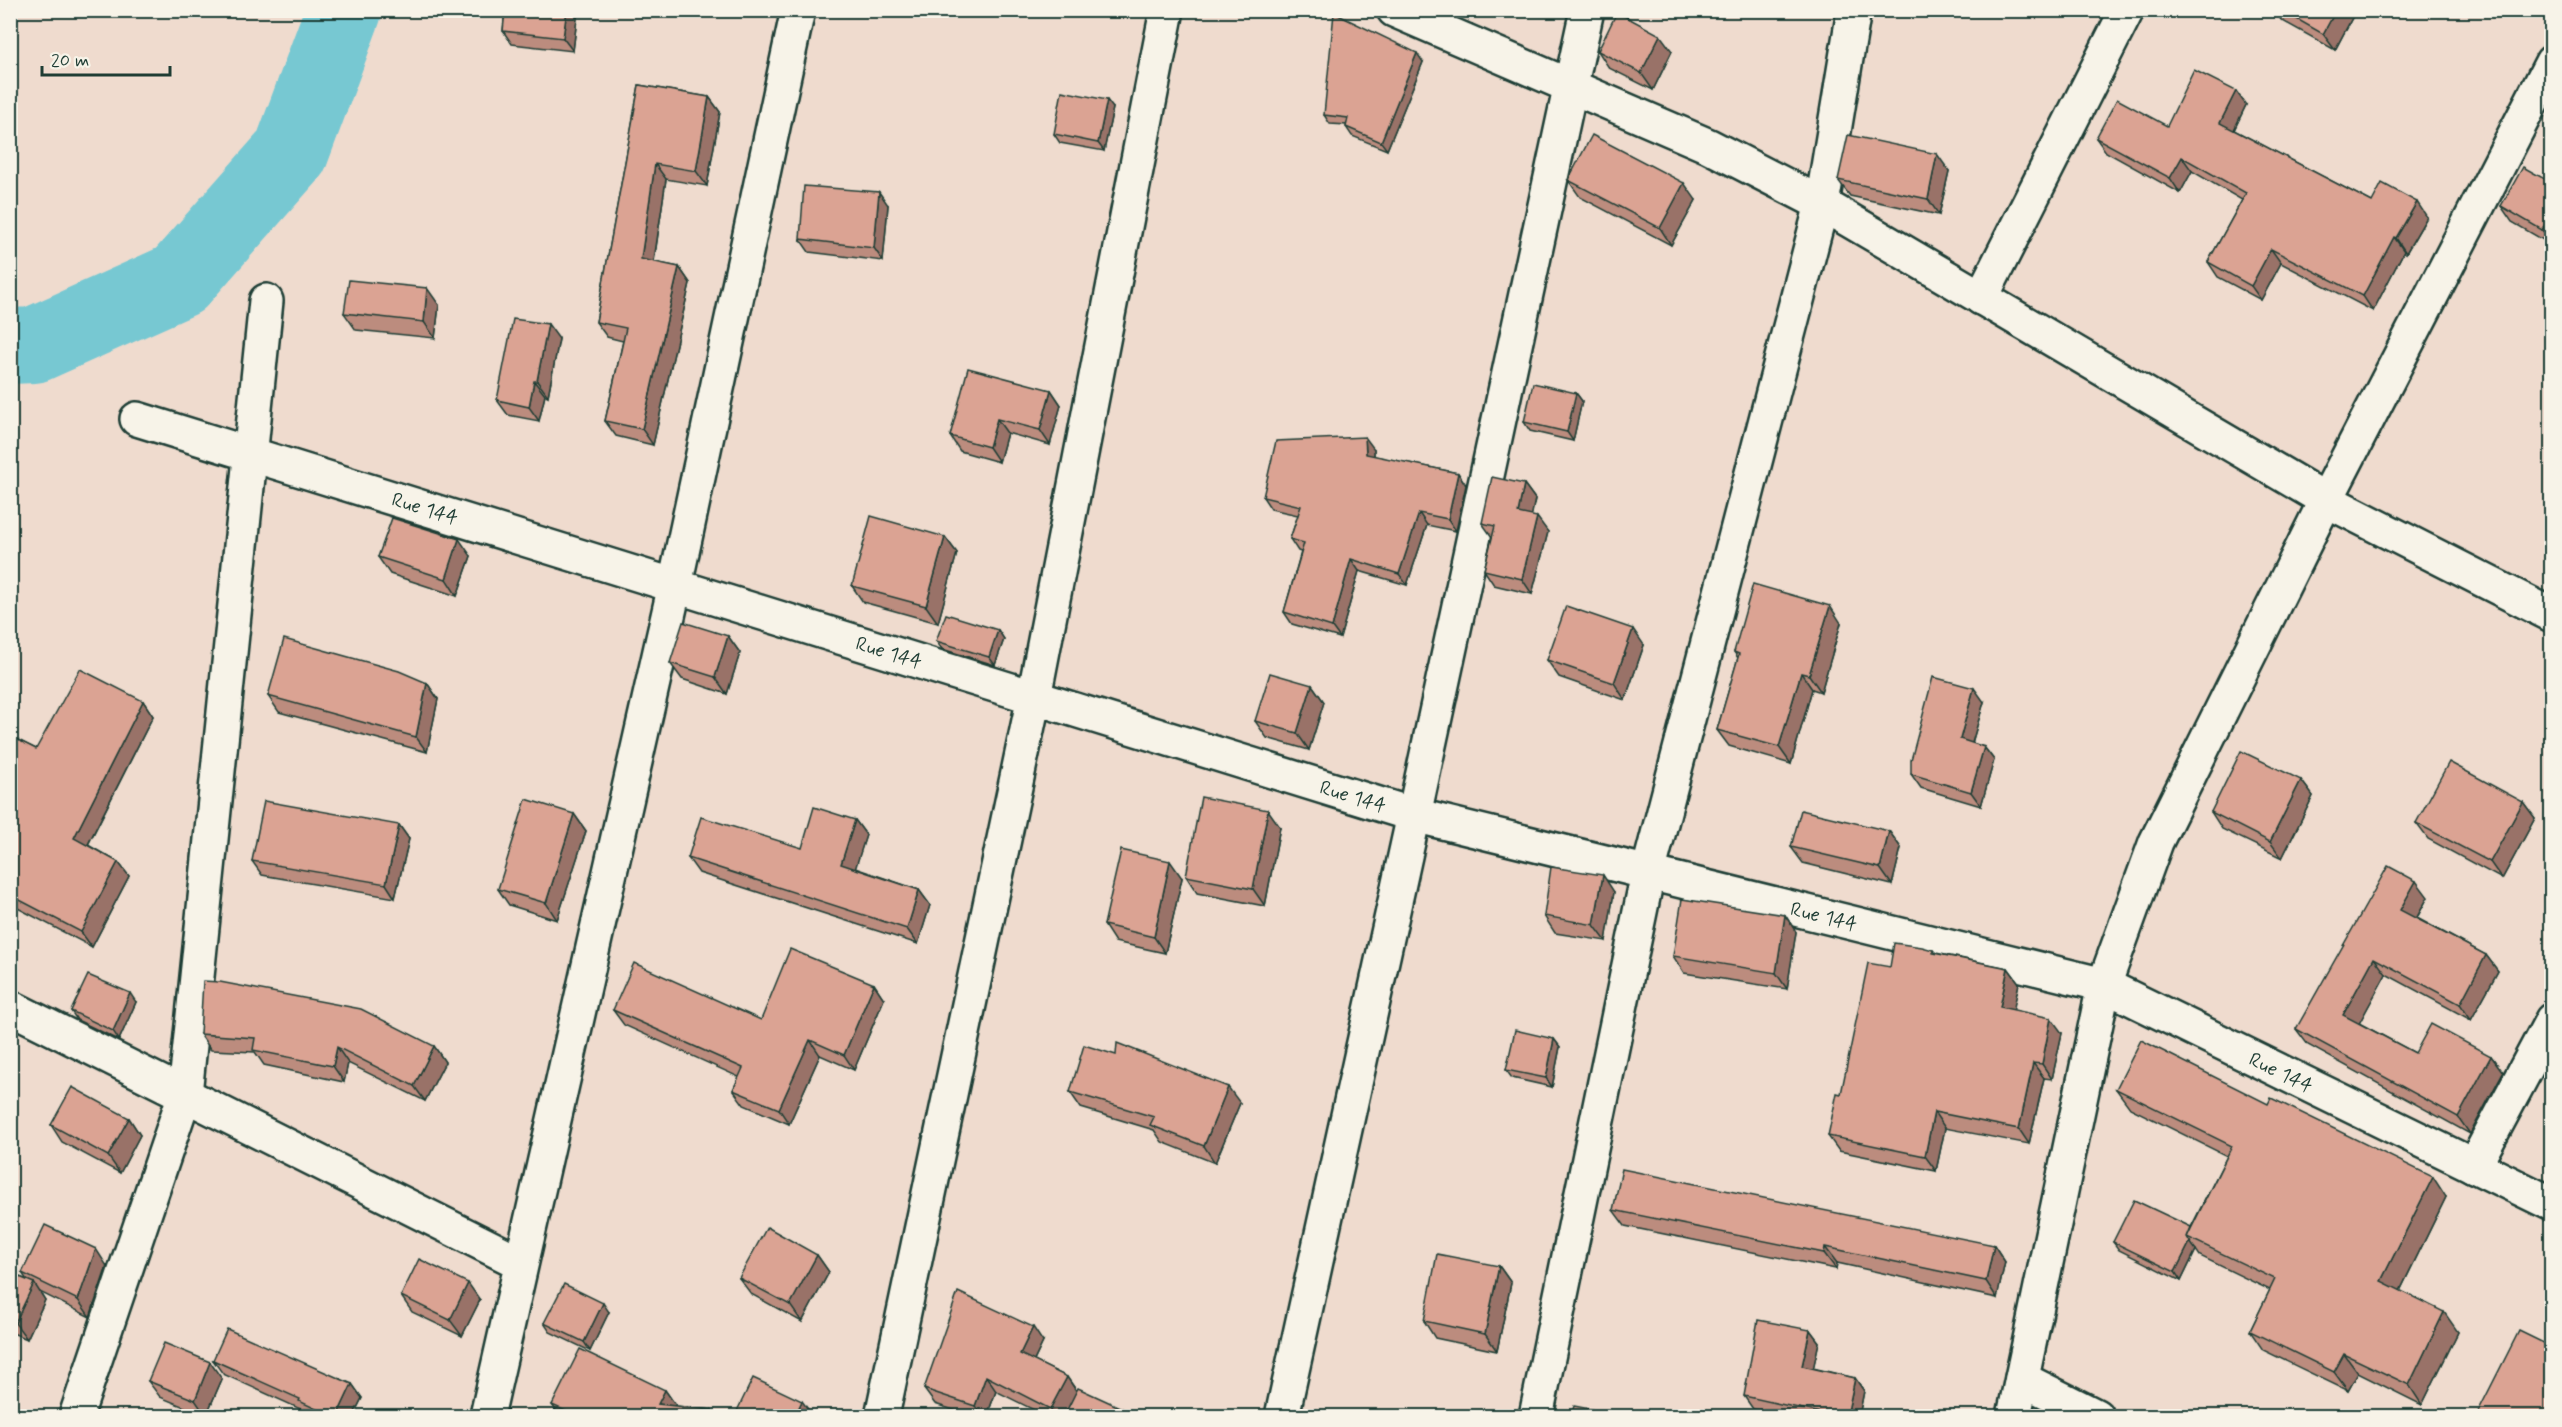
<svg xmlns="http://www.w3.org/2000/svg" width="2562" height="1427" font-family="Mynerve,sans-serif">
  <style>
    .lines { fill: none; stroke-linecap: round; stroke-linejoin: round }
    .river { stroke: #77c8d2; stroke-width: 76 }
    .street-casing { stroke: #1f3d34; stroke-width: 38 }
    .street { stroke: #f7f3e8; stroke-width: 33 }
    .wall { fill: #bc8c7e; stroke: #1f3d34; stroke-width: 1.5 }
    .shaded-wall { fill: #997267; stroke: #1f3d34; stroke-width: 1.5 }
    .building { fill: #dba393; stroke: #1f3d34; stroke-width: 1.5 }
    .labels { text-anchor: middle; stroke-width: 4.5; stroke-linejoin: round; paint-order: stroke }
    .street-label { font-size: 20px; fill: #1f3d34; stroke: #f7f3e8 }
  </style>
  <rect width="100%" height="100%" fill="#efdbce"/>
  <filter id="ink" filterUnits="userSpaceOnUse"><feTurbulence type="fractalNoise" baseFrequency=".0167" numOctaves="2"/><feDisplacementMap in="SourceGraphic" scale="12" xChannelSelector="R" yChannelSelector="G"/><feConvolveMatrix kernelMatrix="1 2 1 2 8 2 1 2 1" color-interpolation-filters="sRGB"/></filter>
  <g filter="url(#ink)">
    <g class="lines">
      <polyline class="river" points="10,346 34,345 179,280 291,153 344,10"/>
      <defs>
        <g id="street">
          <polyline points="1394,10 1709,146 1822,204 2326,500 2552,615"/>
          <polyline points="1981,298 2127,10"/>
          <polyline points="137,419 1414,815 2104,985 2552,1204"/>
          <polyline points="10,1007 521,1263"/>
          <polyline points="2474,1166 2552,1020"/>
          <polyline points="2022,1379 2096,1416"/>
          <polyline points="76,1416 185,1094 266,301"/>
          <polyline points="487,1416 675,585 798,10"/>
          <polyline points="882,1416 1034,697 1167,10"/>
          <polyline points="1282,1416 1414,815 1587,10"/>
          <polyline points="1536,1416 1648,873 1822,204 1854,10"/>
          <polyline points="2014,1416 2104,985 2156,842 2326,500 2552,62"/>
        </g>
      </defs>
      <use href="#street" class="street-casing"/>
      <use href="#street" class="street"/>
    </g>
    <g class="wall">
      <polygon points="505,10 578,10 573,51 512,44 503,31"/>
      <polygon points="2274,10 2352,10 2354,14 2335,50 2281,20"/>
      <polygon points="1598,51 1672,51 1653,90 1609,68"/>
      <polygon points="1423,62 1387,150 1352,136 1346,127 1347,125 1330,124 1324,115"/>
      <polygon points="639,85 709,97 720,112 707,186 666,179 654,262 679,267 690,283 653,445 616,436 605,421 623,341 607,337 596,322"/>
      <polygon points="2246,105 2234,130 2372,202 2427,217 2406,253 2404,251 2373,311 2281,263 2261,300 2218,277 2208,262 2242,200 2192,171 2180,193 2106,152 2096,138 2167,126"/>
      <polygon points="1113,108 1104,151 1060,143 1054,134"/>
      <polygon points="1949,171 1939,215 1850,196 1838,180"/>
      <polygon points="1568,180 1696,200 1671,245 1580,197"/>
      <polygon points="2552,183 2552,245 2512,222 2501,206"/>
      <polygon points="888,205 883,261 809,252 800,239"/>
      <polygon points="439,305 435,338 356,330 344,313"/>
      <polygon points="559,339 548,396 545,395 539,421 508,415 497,400"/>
      <polygon points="1051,390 1061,405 1050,445 1007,433 999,462 960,451 950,436"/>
      <polygon points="1576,393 1582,401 1573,441 1530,431 1524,422"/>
      <polygon points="1374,449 1374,456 1458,473 1466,485 1456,531 1427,525 1407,585 1359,571 1340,638 1292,624 1284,612 1301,552 1298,551 1290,539 1298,515 1271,509 1263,497"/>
      <polygon points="1524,484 1535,499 1531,516 1548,532 1532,594 1494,585 1484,570 1492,537 1482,523"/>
      <polygon points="945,537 957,553 938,623 863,602 852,586"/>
      <polygon points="471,556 457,596 390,574 378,557"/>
      <polygon points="1841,623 1821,692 1812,689 1791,764 1729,746 1717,730 1738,658 1734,652"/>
      <polygon points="998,630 1004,639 995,665 942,649 936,641"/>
      <polygon points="728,636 740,653 727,694 682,679 670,663"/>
      <polygon points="1644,645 1625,700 1559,677 1547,660"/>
      <polygon points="427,683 438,699 427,752 279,712 268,696"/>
      <polygon points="1312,685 1324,702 1309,750 1267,738 1255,721"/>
      <polygon points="143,701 153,716 88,845 118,862 129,876 92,947 12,905 10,908 10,736 36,749"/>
      <polygon points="1984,702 1972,743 1984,747 1994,760 1981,806 1921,788 1911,774"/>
      <polygon points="2301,780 2313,796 2282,858 2222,829 2211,812"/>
      <polygon points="2523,802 2535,818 2502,879 2428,839 2416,823"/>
      <polygon points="574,814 586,831 557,920 509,905 498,889"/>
      <polygon points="855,820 866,835 855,868 919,890 930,905 918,944 699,873 688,858 802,848"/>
      <polygon points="399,825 409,839 395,898 262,875 252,861"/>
      <polygon points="1280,827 1265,906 1197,893 1186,876"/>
      <polygon points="1889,831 1901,848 1892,885 1803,863 1791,847"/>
      <polygon points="1182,878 1165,953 1115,942 1104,925"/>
      <polygon points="1614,892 1606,941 1555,933 1544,916"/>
      <polygon points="2428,897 2417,918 2486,955 2498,971 2471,1020 2386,974 2359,1023 2415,1053 2491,1056 2503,1072 2470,1134 2308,1045 2296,1029"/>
      <polygon points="1785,915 1796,932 1787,989 1684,973 1673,956"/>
      <polygon points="1933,950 1936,953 2008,968 2019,983 2013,1010 2062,1033 2052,1079 2044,1078 2029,1144 1945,1128 1936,1171 1839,1151 1828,1136 1890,967"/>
      <polygon points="874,984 884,999 854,1070 820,1055 789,1124 744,1105 733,1090 739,1077 624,1025 613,1010 761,1020"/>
      <polygon points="136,1002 119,1040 77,1020 71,1011"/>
      <polygon points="200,1034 434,1046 445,1062 425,1101 348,1063 344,1082 264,1065 255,1052 211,1050"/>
      <polygon points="1554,1039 1560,1047 1552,1087 1512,1078 1506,1070"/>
      <polygon points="2116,1089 2446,1197 2400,1291 2458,1332 2422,1405 2358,1373 2348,1391 2263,1350 2250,1331 2270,1290 2200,1256 2196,1250 2181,1281 2119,1250 2113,1242 2191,1227 2227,1156 2130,1108"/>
      <polygon points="1070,1092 1240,1103 1215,1163 1162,1142 1154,1130 1081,1108"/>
      <polygon points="129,1118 140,1135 120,1173 62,1142 51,1125"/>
      <polygon points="1613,1210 1994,1245 2005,1262 1997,1298 1837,1263 1836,1269 1625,1226"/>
      <polygon points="817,1255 829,1272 802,1322 751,1294 739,1278"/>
      <polygon points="107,1266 90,1317 40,1292 45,1300 27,1339 10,1332 10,1273 27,1280 22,1273"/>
      <polygon points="1499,1266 1511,1283 1497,1351 1435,1338 1424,1321"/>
      <polygon points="401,1296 480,1300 462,1336 412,1312"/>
      <polygon points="609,1312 590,1351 550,1332 544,1323"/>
      <polygon points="1810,1330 1819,1342 1813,1368 1855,1378 1864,1391 1859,1416 1788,1416 1753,1409 1744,1396"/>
      <polygon points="1043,1342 1034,1361 1067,1377 1077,1391 1064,1416 1046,1416 996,1391 987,1416 972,1416 935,1404 924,1389"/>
      <polygon points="213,1360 352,1384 362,1398 353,1416 312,1416 308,1415 305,1411 223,1374"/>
      <polygon points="222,1379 206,1416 160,1397 148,1381"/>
      <polygon points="665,1390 676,1406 712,1410 716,1416 560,1416 552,1405"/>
    </g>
    <g class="shaded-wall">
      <polygon points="567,10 578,10 573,51 563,38"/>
      <polygon points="2336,10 2352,10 2354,14 2335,50 2323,34"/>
      <polygon points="1660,35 1672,51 1653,90 1641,73"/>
      <polygon points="1417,53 1423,62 1387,150 1381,142"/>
      <polygon points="2236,91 2246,105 2230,138 2220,123"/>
      <polygon points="709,97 720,112 707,186 696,171"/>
      <polygon points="1107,100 1113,108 1104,151 1098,143"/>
      <polygon points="1937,154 1949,171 1939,215 1928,199"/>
      <polygon points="2182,157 2192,171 2180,193 2170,178"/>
      <polygon points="655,164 666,179 652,274 641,259"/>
      <polygon points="1684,183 1696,200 1671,245 1660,228"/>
      <polygon points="879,192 888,205 883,261 874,248"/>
      <polygon points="2417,202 2427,217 2406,253 2396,238"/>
      <polygon points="2552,212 2552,244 2542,230"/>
      <polygon points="2394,237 2404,251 2373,311 2363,296"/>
      <polygon points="2271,249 2281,263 2261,300 2251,286"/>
      <polygon points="679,267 690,283 653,445 642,429"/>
      <polygon points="427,288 439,305 435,338 424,322"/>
      <polygon points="548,324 559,339 548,396 537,381"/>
      <polygon points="534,381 545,395 539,421 529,407"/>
      <polygon points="1051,390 1061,405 1050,445 1040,430"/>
      <polygon points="1576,393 1582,401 1573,441 1567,432"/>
      <polygon points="997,419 1007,433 999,462 989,447"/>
      <polygon points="1365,437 1374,449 1374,466 1366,454"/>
      <polygon points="1458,473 1466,485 1456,531 1448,519"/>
      <polygon points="1524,484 1535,499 1529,528 1518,513"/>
      <polygon points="1419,513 1427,525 1407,585 1399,574"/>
      <polygon points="1537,517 1548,532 1532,594 1522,579"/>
      <polygon points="945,537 957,553 938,623 926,606"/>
      <polygon points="459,539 471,556 457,596 446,579"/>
      <polygon points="1351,559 1359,571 1340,638 1332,627"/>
      <polygon points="1830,606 1841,623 1821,692 1809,675"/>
      <polygon points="1633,629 1644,645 1625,700 1614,683"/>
      <polygon points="998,630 1004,639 995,665 989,657"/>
      <polygon points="728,636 740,653 727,694 715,677"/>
      <polygon points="1801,673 1812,689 1791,764 1779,747"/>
      <polygon points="427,683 438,699 427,752 416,737"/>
      <polygon points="1312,685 1324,702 1309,750 1297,733"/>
      <polygon points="1974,688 1984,702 1969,753 1960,739"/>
      <polygon points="143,701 153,716 84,852 74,838"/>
      <polygon points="1984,747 1994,760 1981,806 1971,792"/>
      <polygon points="2301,780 2313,796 2282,858 2270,842"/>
      <polygon points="2523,802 2535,818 2502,879 2490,862"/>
      <polygon points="1268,810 1280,827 1265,906 1253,889"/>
      <polygon points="574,814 586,831 557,920 546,903"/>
      <polygon points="855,820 866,835 852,879 841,864"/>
      <polygon points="399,825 409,839 395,898 386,884"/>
      <polygon points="1889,831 1901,848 1892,885 1880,868"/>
      <polygon points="1170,861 1182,878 1165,953 1154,937"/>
      <polygon points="118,862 129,876 92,947 81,932"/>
      <polygon points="1603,875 1614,892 1606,941 1594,925"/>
      <polygon points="2416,881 2428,897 2412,926 2400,910"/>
      <polygon points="919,890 930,905 918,944 907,929"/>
      <polygon points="1785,915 1796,932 1787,989 1776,973"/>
      <polygon points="2486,955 2498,971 2471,1020 2460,1004"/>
      <polygon points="2374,958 2386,974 2355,1031 2343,1015"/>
      <polygon points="2008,968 2019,983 2011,1022 2000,1007"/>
      <polygon points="874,984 884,999 854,1070 844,1055"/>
      <polygon points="130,993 136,1002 119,1040 113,1031"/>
      <polygon points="2051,1018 2062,1033 2052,1079 2042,1064"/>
      <polygon points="1554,1039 1560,1047 1552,1087 1546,1078"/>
      <polygon points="810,1040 820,1055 789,1124 779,1109"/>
      <polygon points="434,1046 445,1062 425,1101 414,1086"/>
      <polygon points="337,1047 348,1063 344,1082 333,1066"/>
      <polygon points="2491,1056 2503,1072 2470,1134 2458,1117"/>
      <polygon points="2033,1063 2044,1078 2029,1144 2019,1129"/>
      <polygon points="1228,1087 1240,1103 1215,1163 1204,1146"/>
      <polygon points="1934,1112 1945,1128 1936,1171 1925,1156"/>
      <polygon points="129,1118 140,1135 120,1173 108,1156"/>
      <polygon points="2433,1177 2446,1197 2395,1301 2381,1281"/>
      <polygon points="2190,1242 2196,1250 2181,1281 2175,1272"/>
      <polygon points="1994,1245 2005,1262 1997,1298 1986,1281"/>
      <polygon points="1825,1247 1837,1263 1836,1269 1824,1253"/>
      <polygon points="96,1249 107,1266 90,1317 78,1300"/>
      <polygon points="817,1255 829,1272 802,1322 790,1305"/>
      <polygon points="1499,1266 1511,1283 1497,1351 1485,1334"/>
      <polygon points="34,1283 45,1300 27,1339 15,1323"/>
      <polygon points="468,1283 480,1300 462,1336 450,1320"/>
      <polygon points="603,1303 609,1312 590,1351 584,1342"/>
      <polygon points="2444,1312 2458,1332 2422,1405 2409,1385"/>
      <polygon points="1033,1327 1043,1342 1030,1369 1020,1354"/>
      <polygon points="1810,1330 1819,1342 1811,1379 1802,1366"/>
      <polygon points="2344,1354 2358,1373 2348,1391 2334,1372"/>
      <polygon points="210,1362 222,1379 206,1416 195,1400"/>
      <polygon points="986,1376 996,1391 987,1416 982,1416 975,1406"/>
      <polygon points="1067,1377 1077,1392 1064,1416 1055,1416 1050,1409"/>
      <polygon points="1855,1378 1864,1391 1859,1416 1847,1416"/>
      <polygon points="352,1384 362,1398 353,1416 337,1416"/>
      <polygon points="665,1390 677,1407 658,1404"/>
      <polygon points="802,1401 813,1416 795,1416"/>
      <polygon points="712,1410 716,1416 711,1416"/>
    </g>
    <g class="building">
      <polygon points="505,10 567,10 563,38 503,31"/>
      <polygon points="2281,10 2336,10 2323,34"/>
      <polygon points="1617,12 1660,35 1641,73 1598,51"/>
      <polygon points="1334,13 1417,53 1381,142 1346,127 1348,118 1324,115"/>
      <polygon points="2194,70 2236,91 2220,123 2372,202 2382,183 2417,202 2396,238 2394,237 2363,296 2271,249 2251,286 2208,262 2246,193 2182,157 2170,178 2096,138 2117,99 2167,126"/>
      <polygon points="639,85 709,97 696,171 655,164 641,259 679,267 642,429 605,421 626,328 596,322"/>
      <polygon points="1062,91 1107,100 1098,143 1054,134"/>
      <polygon points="1592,135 1684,183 1660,228 1568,180"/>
      <polygon points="1848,135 1937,154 1928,199 1838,180"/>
      <polygon points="2523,167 2552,183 2552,212 2542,230 2501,206"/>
      <polygon points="804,186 879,192 874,248 800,239"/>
      <polygon points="349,280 427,288 424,322 344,313"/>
      <polygon points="513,319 548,324 537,381 534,381 529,407 497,400"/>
      <polygon points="968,368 1051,390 1040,430 997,419 989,447 950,436"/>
      <polygon points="1533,383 1576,393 1567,432 1524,422"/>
      <polygon points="1365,437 1366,454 1458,473 1448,519 1419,513 1399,574 1351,559 1332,627 1284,612 1304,543 1290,539 1301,506 1263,497 1276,441"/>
      <polygon points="1492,477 1524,484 1518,513 1537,517 1522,579 1484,570 1495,526 1482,523"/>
      <polygon points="871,516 945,537 926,606 852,586"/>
      <polygon points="392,518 459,539 446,579 378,557"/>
      <polygon points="1753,584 1830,606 1809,675 1801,673 1779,747 1717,730 1739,654 1734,652"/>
      <polygon points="1566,606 1633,629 1614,683 1547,660"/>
      <polygon points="946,614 998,630 989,657 936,641"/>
      <polygon points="683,622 728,636 715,677 670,663"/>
      <polygon points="284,639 399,671 427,683 416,737 268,696"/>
      <polygon points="80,669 143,701 74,838 118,862 81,932 10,895 10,736 36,749"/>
      <polygon points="1270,673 1312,685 1297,733 1255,721"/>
      <polygon points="1933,677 1974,688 1960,739 1984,747 1971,792 1911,774 1911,760"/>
      <polygon points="2241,751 2301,780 2270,842 2211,812"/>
      <polygon points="2449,762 2523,802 2490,862 2416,823"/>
      <polygon points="1201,797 1268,810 1253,889 1186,876"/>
      <polygon points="526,799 574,814 546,903 498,889"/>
      <polygon points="264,801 399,825 386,884 252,861"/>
      <polygon points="814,807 855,820 841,864 919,890 907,929 688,858 701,817 802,848"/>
      <polygon points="1801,810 1889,831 1880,868 1791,847"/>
      <polygon points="1121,850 1170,861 1154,937 1104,925"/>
      <polygon points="2388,866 2416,881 2400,910 2486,955 2460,1004 2374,958 2343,1015 2415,1053 2431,1024 2491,1056 2458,1117 2296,1029"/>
      <polygon points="1551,867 1603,875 1594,925 1544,916"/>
      <polygon points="1682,899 1785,915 1776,973 1673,956"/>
      <polygon points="1894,943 1922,947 1933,950 1933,953 2008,968 2000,1007 2051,1018 2042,1064 2033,1063 2019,1129 1934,1112 1925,1156 1828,1136 1837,1093 1841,1094 1868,963 1890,967"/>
      <polygon points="790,949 874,984 844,1055 810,1040 779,1109 733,1090 743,1068 613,1010 634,963 761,1020"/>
      <polygon points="88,975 130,993 113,1031 71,1011"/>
      <polygon points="203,981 220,982 361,1009 434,1046 414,1086 337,1047 333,1066 253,1050 255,1038 200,1034"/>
      <polygon points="1515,1030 1554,1039 1546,1078 1506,1070"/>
      <polygon points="2141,1040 2268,1104 2271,1098 2433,1177 2381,1281 2444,1312 2409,1385 2344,1354 2334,1372 2250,1331 2275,1279 2187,1237 2232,1146 2116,1089"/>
      <polygon points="1117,1043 1228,1087 1204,1146 1150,1125 1154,1117 1070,1092 1084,1045 1116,1055"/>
      <polygon points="72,1087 129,1118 108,1156 51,1125"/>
      <polygon points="1622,1169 1994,1245 1986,1281 1825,1247 1824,1253 1613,1210"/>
      <polygon points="2134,1200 2191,1227 2187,1237 2190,1242 2175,1272 2113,1242"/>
      <polygon points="45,1225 96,1249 78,1300 22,1273"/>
      <polygon points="767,1227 817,1255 790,1305 739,1278"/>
      <polygon points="1437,1254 1499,1266 1485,1334 1424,1321"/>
      <polygon points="419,1259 468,1283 450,1320 401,1296"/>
      <polygon points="10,1273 34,1283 15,1323 10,1320"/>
      <polygon points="564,1284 603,1303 584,1342 544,1323"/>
      <polygon points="958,1292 1033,1327 1020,1354 1067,1377 1050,1409 986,1376 975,1406 924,1389"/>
      <polygon points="1758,1320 1810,1330 1802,1366 1855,1378 1847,1416 1835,1416 1744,1396"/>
      <polygon points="227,1329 352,1384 337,1416 331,1416 299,1401 300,1399 213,1360"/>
      <polygon points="2519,1331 2552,1347 2552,1416 2476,1416"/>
      <polygon points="164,1343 210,1362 195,1400 148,1381"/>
      <polygon points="580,1349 665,1390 658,1404 712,1410 711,1416 577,1416 552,1405"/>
      <polygon points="753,1378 802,1401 795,1416 743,1416 736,1413"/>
      <polygon points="1078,1388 1139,1416 1064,1416"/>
      <polygon points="1574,1406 1611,1413 1610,1416 1571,1416"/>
    </g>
  </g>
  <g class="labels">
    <g class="street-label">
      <text transform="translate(425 508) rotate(17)" y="7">Rue 144</text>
      <text transform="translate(889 652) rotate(17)" y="7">Rue 144</text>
      <text transform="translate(1353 796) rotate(17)" y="7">Rue 144</text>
      <text transform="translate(1824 916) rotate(14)" y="7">Rue 144</text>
      <text transform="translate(2281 1072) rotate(26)" y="7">Rue 144</text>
    </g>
  </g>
  <rect width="2562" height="1427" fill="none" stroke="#f7f3e8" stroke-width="36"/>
  <rect x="18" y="18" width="2526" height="1391" fill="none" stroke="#1f3d34" stroke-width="2" filter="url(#ink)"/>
  <path d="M42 66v9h128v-9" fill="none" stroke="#1f3d34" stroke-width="3"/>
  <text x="51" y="66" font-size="18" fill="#1f3d34" stroke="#f7f3e8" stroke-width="4.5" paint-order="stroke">20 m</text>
</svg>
